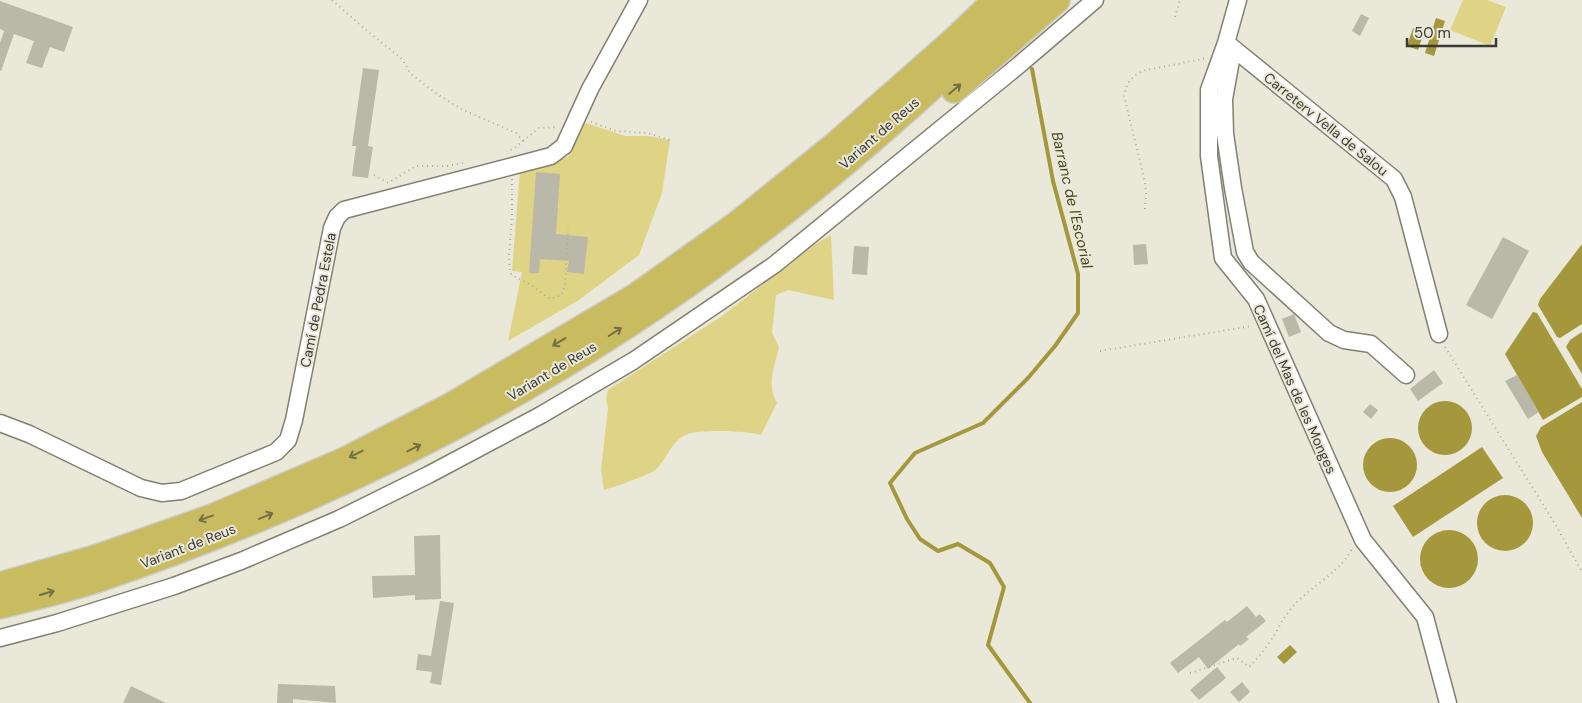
<svg xmlns="http://www.w3.org/2000/svg" width="1582" height="703" font-family="'DM Sans',sans-serif">
  <style>
    .green { fill: #dfd486 }
    .water { fill: #a4973c }
    .lines { fill: none; stroke-linecap: round; stroke-linejoin: round }
    .stream { stroke: #a4973c; stroke-width: 4 }
    .building { fill: #bab8a8 }
    .minor-casing { stroke: #818071; stroke-width: 19 }
    .highway-casing { stroke: #ccccca; stroke-width: 28 }
    .path { stroke: #abaa9d; stroke-width: 2; stroke-dasharray: 1 4; stroke-linecap: butt }
    .minor { stroke: #fff; stroke-width: 16 }
    .highway { stroke: #c8bb60; stroke-width: 25 }
    .oneway { stroke: #736e46 }
    .labels { text-anchor: middle; stroke-width: 4; stroke-linejoin: round; paint-order: stroke }
    .street-label { font-size: 14px; fill: #3b3a34; stroke: #eae8d8 }
    .water-label { font-size: 15px; font-style: italic; fill: #4a451f; stroke: #eae8d8 }
  </style>
  <rect width="100%" height="100%" fill="#eae8d8"/>
  <g class="green">
    <polygon points="1463,0 1487,0 1506,7 1490,46 1450,30"/>
    <polygon points="583,122 625,136 647,136 670,140 662,193 639,255 579,300 508,341 522,272 512,271 520,170 568,157"/>
    <path d="M831,235l3,65 -46,-10 -12,5 -4,38 7,14c-4,18 -13,39 -2,56l-16,32c-13,-4 -59,-6 -73,-1 -4,1 -10,6 -13,9 -7,8 -12,21 -21,28 -6,4 -42,17 -50,19l-3,-20 7,-62 -2,-8 2,-10 114,-74 92,-71z"/>
  </g>
  <g class="water">
    <polygon points="1436,18 1445,21 1434,56 1425,53"/>
    <polygon points="1413,28 1424,32 1418,50 1407,46"/>
    <polygon points="1582,244 1582,324 1560,338 1557,337 1538,305 1540,299"/>
    <polygon points="1533,312 1537,313 1582,389 1582,397 1543,420 1505,354"/>
    <polygon points="1582,332 1582,374 1566,347 1570,340"/>
    <circle cx="1445" cy="428" r="27"/>
    <polygon points="1582,402 1582,518 1542,452 1536,436 1541,427"/>
    <circle cx="1390" cy="465" r="27"/>
    <polygon points="1482,447 1503,478 1413,537 1393,506"/>
    <circle cx="1505" cy="523" r="28"/>
    <circle cx="1449" cy="559" r="29"/>
    <polygon points="1290,645 1297,652 1284,664 1277,657"/>
  </g>
  <g class="lines">
    <polyline class="stream" points="1030,703 988,645 1004,587 990,563 958,544 938,551 920,539 907,519 890,483 915,453 983,423 1028,378 1055,346 1078,313 1078,274 1053,181 1032,69"/>
  </g>
  <g class="building">
    <polygon points="0,1 73,27 64,52 50,47 42,68 26,63 34,41 14,34 1,71 0,71 0,43 4,31 0,29"/>
    <polygon points="1361,14 1369,18 1360,36 1352,31"/>
    <polygon points="363,68 379,70 368,146 373,147 368,178 352,176 356,146 352,146"/>
    <polygon points="536,172 560,174 556,234 588,237 584,274 567,272 569,261 540,259 539,273 529,273"/>
    <polygon points="1503,237 1529,251 1492,319 1466,305"/>
    <polygon points="1146,244 1148,264 1134,265 1133,245"/>
    <polygon points="854,246 869,247 867,275 852,274"/>
    <polygon points="1294,314 1301,332 1289,337 1282,319"/>
    <polygon points="1434,370 1443,383 1418,401 1410,389"/>
    <polygon points="1517,375 1539,412 1528,419 1505,381"/>
    <polygon points="1370,404 1378,410 1371,419 1363,412"/>
    <polygon points="440,535 441,599 415,600 415,595 373,598 372,576 415,575 414,536"/>
    <polygon points="440,601 454,603 441,685 430,683 432,672 416,670 418,654 431,656"/>
    <polygon points="1247,606 1256,617 1260,614 1266,621 1246,637 1249,639 1240,646 1239,644 1208,669 1199,657 1178,673 1170,663 1225,620 1227,622"/>
    <polygon points="1217,667 1226,678 1199,700 1190,690"/>
    <polygon points="1242,682 1250,692 1239,702 1230,692"/>
    <polygon points="278,684 335,686 336,703 293,699 293,703 277,703"/>
    <polygon points="131,686 166,703 123,703"/>
  </g>
  <g class="lines">
    <defs>
      <g id="minor">
        <polyline points="1238,0 1226,43 1209,90 1209,156 1223,258 1256,299 1363,540 1425,617 1448,703"/>
        <polyline points="1228,44 1394,179 1403,197 1439,334"/>
        <polyline points="1233,49 1224,99 1225,134 1233,188 1245,252 1251,262 1329,333 1344,340 1371,344 1406,375"/>
        <polyline points="0,423 29,434 141,488 162,493 181,491 276,452 288,440 294,420 332,228 337,217 344,210 551,156 564,146 590,89 639,0"/>
        <polyline points="0,638 57,623 174,586 241,561 339,519 428,475 541,415 633,361 774,265 1019,65 1095,0"/>
      </g>
      <g id="highway">
        <polyline points="954,90 1057,0"/>
        <polyline points="0,585 98,557 212,517 345,460 452,405 636,296 737,224 835,145 953,41 996,0"/>
        <path d="M0,606c35,-9 71,-17 105,-29 231,-79 452,-191 646,-339 97,-73 187,-154 274,-238"/>
      </g>
    </defs>
    <use href="#minor" class="minor-casing"/>
    <use href="#highway" class="highway-casing"/>
    <g class="path">
      <polyline points="332,0 366,30 402,59 411,74 437,94 463,110 516,133 523,141 516,147 507,152"/>
      <polyline points="1175,17 1180,0"/>
      <polyline points="591,122 616,131 647,133 670,140"/>
      <polyline points="523,141 539,128 556,127"/>
      <polyline points="374,175 388,183 416,166 447,166 464,163"/>
      <path d="M512,179v37l-3,40 1,17c7,6 14,8 21,12 8,5 11,9 20,14l10,-4 4,-9 3,-57"/>
      <path d="M1145,209l1,-15 -1,-12 -21,-86c2,-12 7,-19 18,-25l65,-13"/>
      <polyline points="1445,347 1555,524 1582,572"/>
      <polyline points="1100,351 1252,326"/>
      <path d="M1190,673l47,-15 12,9c9,-9 17,-19 24,-30 5,-7 8,-16 14,-23 18,-26 50,-37 65,-65"/>
    </g>
    <use href="#minor" class="minor"/>
    <use href="#highway" class="highway"/>
  </g>
  <defs><path id="oneway-shaft" d="M-6 0H5M1.5-3L5.5 0L1.5 3" fill="none" stroke-width="1.6" stroke-linecap="round" stroke-linejoin="round" transform="scale(1.25)"/></defs>
  <g class="oneway">
    <use href="#oneway-shaft" transform="translate(955 89) rotate(-40)"/>
    <use href="#oneway-shaft" transform="translate(615 332) rotate(-32)"/>
    <use href="#oneway-shaft" transform="translate(559 342) rotate(149)"/>
    <use href="#oneway-shaft" transform="translate(414 448) rotate(-27)"/>
    <use href="#oneway-shaft" transform="translate(356 454) rotate(153)"/>
    <use href="#oneway-shaft" transform="translate(266 516) rotate(-23)"/>
    <use href="#oneway-shaft" transform="translate(206 518) rotate(160)"/>
    <use href="#oneway-shaft" transform="translate(47 593) rotate(-16)"/>
  </g>
  <g class="labels">
    <g class="street-label">
      <text transform="translate(1326 124) rotate(39)" y="5">Carreterv Vella de Salou</text>
      <text transform="translate(879 133) rotate(-41)" y="5">Variant de Reus</text>
      <text transform="translate(318 300) rotate(-79)" y="5">Camí de Pedra Estela</text>
      <text transform="translate(552 371) rotate(-31)" y="5">Variant de Reus</text>
      <text transform="translate(1295 389) rotate(66)" y="5">Camí del Mas de les Monges</text>
      <text transform="translate(188 546) rotate(-21)" y="5">Variant de Reus</text>
    </g>
    <g class="water-label">
      <text transform="translate(1072 200) rotate(77)" y="5">Barranc de l'Escorial</text>
    </g>
  </g>
  <path d="M1407 38v8h89v-8" fill="none" stroke="#3b3a34" stroke-width="2.5"/>
  <text x="1414" y="38" font-size="15" fill="#3b3a34" stroke="#eae8d8" stroke-width="4" paint-order="stroke">50 m</text>
</svg>
